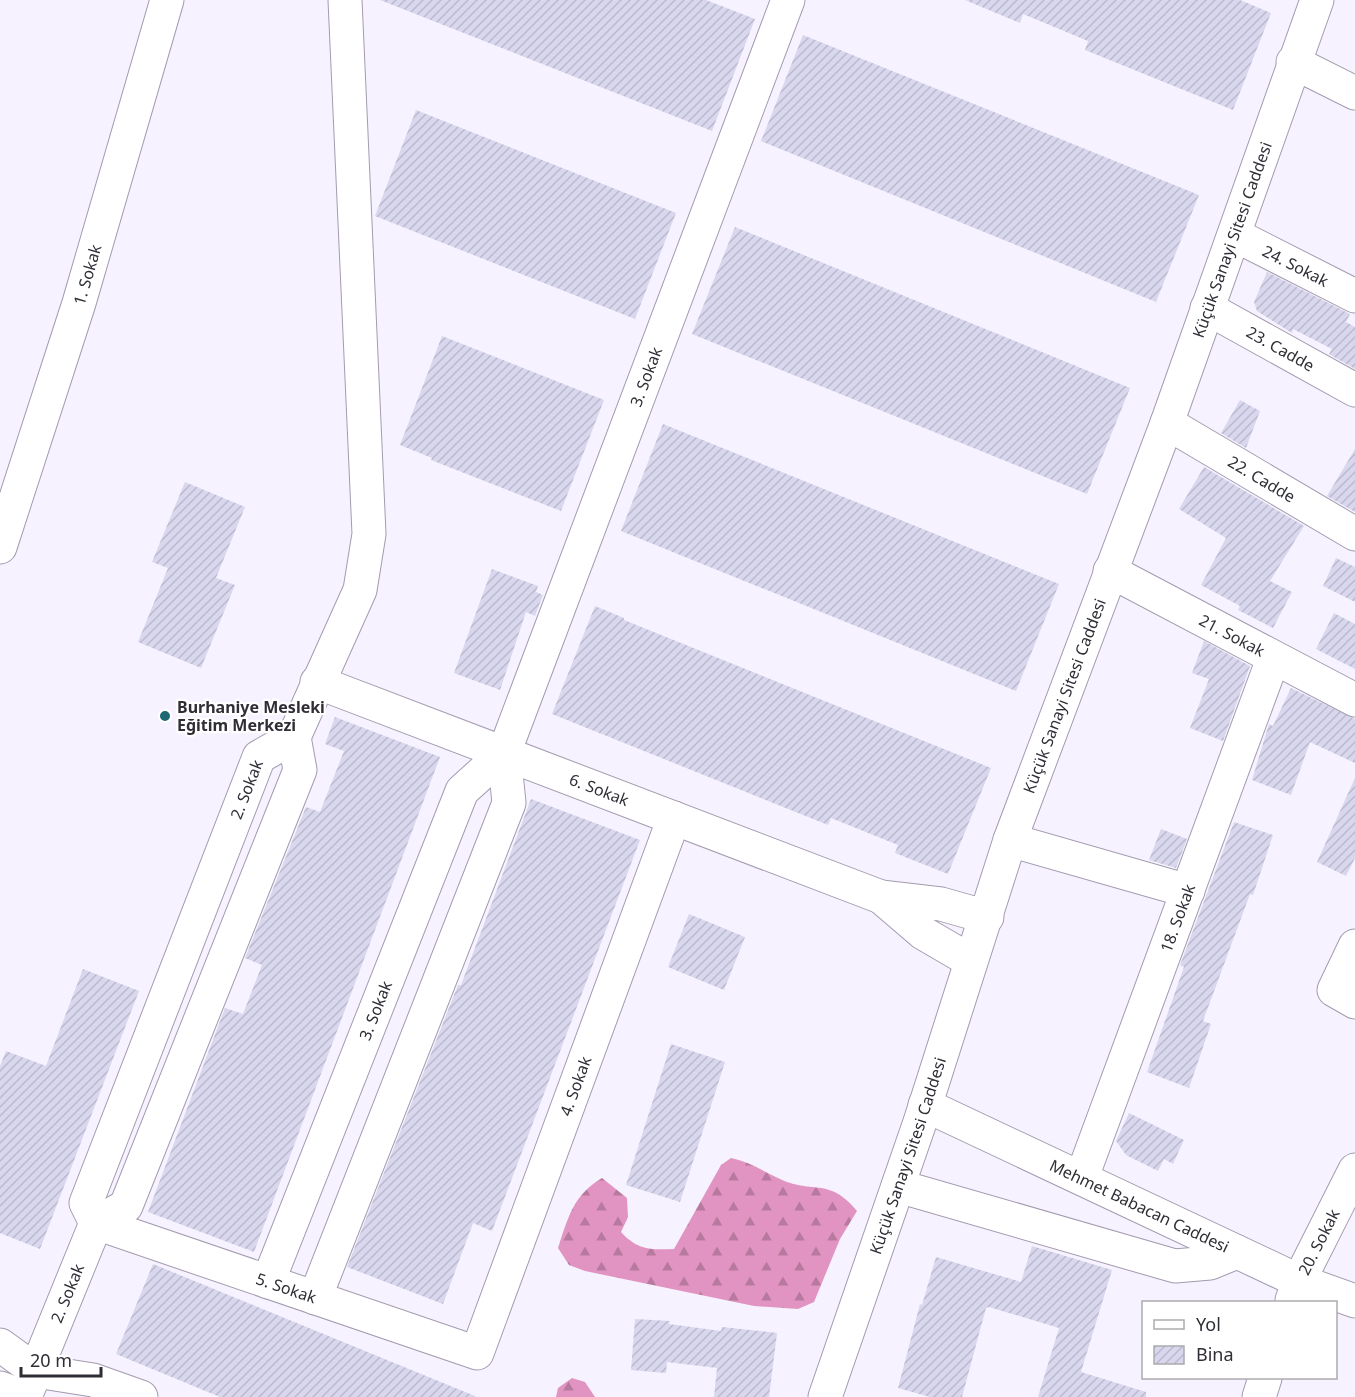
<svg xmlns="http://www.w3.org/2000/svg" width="1355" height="1397" font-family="'Noto Sans',sans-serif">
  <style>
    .forest { fill: url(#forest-firs) }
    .building { fill: url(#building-hatch) }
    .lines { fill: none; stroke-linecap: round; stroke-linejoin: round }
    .minor-casing { stroke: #a49baf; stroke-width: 35 }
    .major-casing { stroke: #a49baf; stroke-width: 35 }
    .minor { stroke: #fff; stroke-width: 33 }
    .major { stroke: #fff; stroke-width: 33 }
    .poi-dot { fill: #1e6774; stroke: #fff; stroke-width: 2 }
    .labels { text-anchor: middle; stroke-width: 4.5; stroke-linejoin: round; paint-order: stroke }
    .street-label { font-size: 16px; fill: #302d35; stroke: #fff }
    .poi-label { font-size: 16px; font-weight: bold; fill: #302d35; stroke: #fff; text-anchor: start }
  </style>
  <defs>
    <pattern id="forest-firs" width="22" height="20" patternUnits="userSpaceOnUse" patternTransform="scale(1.5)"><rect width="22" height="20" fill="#e194c2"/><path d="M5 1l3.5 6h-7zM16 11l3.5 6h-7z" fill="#b7799e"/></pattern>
    <pattern id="building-hatch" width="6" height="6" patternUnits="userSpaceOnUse" patternTransform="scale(1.5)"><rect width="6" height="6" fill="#d8d7ee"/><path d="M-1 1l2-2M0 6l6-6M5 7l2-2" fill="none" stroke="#bab9cd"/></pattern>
  </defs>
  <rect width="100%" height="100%" fill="#f7f2ff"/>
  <g class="forest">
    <path d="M731,1158c19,4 30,12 47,20 33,17 51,-2 79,33l-17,28 -26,63 -16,7 -44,-3 -169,-35 -16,-6 -11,-17c10,-30 15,-53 44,-70l25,20 1,19 -7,15c16,18 30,18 53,17l47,-84z"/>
    <polygon points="572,1378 585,1382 595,1397 556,1397 558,1388"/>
  </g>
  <g class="building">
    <polygon points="380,0 706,0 755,19 712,131"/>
    <polygon points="965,0 1240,0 1271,13 1233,110 1085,50 1088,41 1023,14 1020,23"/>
    <polygon points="803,35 1199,195 1156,302 761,141"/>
    <polygon points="416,110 676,213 635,319 375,216"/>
    <polygon points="735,227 1130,388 1087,494 692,334"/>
    <polygon points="1267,272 1350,314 1346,322 1355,327 1355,369 1329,354 1332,349 1293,329 1292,333 1257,311 1254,302"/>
    <polygon points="442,336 604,400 561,511 431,460 432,458 400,445"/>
    <polygon points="1240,400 1260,411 1246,448 1221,433"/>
    <polygon points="663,424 1059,584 1016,691 621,531"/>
    <polygon points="1355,449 1355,512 1327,496"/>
    <polygon points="1204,467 1304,526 1270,581 1292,592 1273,628 1238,610 1240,606 1201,585 1226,538 1179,509"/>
    <polygon points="185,482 245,507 216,578 235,585 201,668 138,642 168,568 152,562"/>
    <polygon points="1336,558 1355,567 1355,602 1323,586"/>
    <polygon points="492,569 538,586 536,592 543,595 535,616 526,612 500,690 454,673"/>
    <polygon points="595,606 624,618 624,620 991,768 948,874 895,853 898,845 831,818 828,825 552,714"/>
    <polygon points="1334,613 1355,624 1355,669 1316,649"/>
    <polygon points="1204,641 1250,666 1223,741 1190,728 1209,679 1192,673"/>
    <polygon points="1291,688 1355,719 1355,763 1310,742 1291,795 1252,780 1269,724 1273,726"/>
    <polygon points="335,717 440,757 254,1252 148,1212 225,1008 243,1014 262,965 245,958 306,807 320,812 344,751 325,744"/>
    <polygon points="1355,778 1355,858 1346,876 1317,862"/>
    <polygon points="531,799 640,840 492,1231 473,1223 443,1304 347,1267 458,985 461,985"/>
    <polygon points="1234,822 1273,835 1253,895 1250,894 1203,1021 1211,1024 1189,1088 1147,1072 1184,967 1180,965"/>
    <polygon points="1161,829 1187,839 1176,868 1149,860"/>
    <polygon points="689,914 745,937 724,990 668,967"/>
    <polygon points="83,969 139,991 40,1249 0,1233 0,1066 6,1051 46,1066"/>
    <polygon points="671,1044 725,1062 680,1202 626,1185"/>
    <polygon points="1129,1113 1184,1140 1173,1164 1164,1159 1158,1171 1126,1155 1116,1141"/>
    <polygon points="1032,1246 1112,1270 1081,1372 1146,1392 1146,1397 1038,1397 1059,1328 989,1307 986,1308 962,1397 930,1397 898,1388 920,1304 922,1305 936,1257 1021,1282"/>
    <polygon points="153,1264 475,1396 475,1397 220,1397 116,1354"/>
    <polygon points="635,1319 670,1321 669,1324 721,1331 722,1327 777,1333 769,1397 714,1397 717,1368 667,1362 666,1373 631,1370"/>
  </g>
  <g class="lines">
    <defs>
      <g id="minor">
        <polyline points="1293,62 1355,93"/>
        <path id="s1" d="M1235,235l120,61"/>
        <path id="s2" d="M1207,308l148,82"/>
        <path id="s3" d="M1167,423l188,111"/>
        <path id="s4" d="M0,547l79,-244 88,-303"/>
        <path id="s5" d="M1110,571l245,129"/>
        <path id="s6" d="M317,682l564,215"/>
        <polyline points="294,737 360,590 369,534 345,0"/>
        <polyline points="1010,840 1188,891"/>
        <polyline points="1355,946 1334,990 1355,1002"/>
        <polyline points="971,961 923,933 881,897 941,904 987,917"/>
        <path id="s7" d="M925,1105l374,176 56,20"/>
        <path id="s8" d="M1082,1177l191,-518"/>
        <polyline points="898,1186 1175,1266 1210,1263 1237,1252"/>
        <path id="s9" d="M96,1223l381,130 197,-535"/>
        <path id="s10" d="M96,1223l-10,-20 173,-446 35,-20"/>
        <path id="s11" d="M268,1282l194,-491 42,-38"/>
        <path id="s12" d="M315,1298l194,-495 -5,-50 284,-753"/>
        <path id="s13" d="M1292,1300l7,-19 56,-111"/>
        <polyline points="0,1345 36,1371 93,1380 141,1397"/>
        <path id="s14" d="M25,1397l71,-174 30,-17 174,-436 -6,-33"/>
        <path id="s15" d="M825,1397l95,-275 90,-282 157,-417 150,-423"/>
        <polyline points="1259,1397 1265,1378"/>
      </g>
      <polyline id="major" points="0,1388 24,1397"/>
    </defs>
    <use href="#minor" class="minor-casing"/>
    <use href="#major" class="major-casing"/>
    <use href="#minor" class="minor"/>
    <use href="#major" class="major"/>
  </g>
  <circle class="poi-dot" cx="165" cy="716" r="6"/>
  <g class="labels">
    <g class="street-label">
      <text dy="6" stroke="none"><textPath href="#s15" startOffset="1227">Küçük Sanayi Sitesi Caddesi</textPath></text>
      <text dy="6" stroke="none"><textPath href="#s1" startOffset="68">24. Sokak</textPath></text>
      <text dy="6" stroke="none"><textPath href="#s4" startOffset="286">1. Sokak</textPath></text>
      <text dy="6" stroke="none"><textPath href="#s2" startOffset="84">23. Cadde</textPath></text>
      <text dy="6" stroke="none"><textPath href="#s12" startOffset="984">3. Sokak</textPath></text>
      <text dy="6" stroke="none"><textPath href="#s3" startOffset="110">22. Cadde</textPath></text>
      <text dy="6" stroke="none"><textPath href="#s5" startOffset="138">21. Sokak</textPath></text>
      <text dy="6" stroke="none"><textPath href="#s15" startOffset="741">Küçük Sanayi Sitesi Caddesi</textPath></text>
      <text dy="6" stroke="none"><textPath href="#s6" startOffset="302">6. Sokak</textPath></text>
      <text dy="6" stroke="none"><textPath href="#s10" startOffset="466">2. Sokak</textPath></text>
      <text dy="6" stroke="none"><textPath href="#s8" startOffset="276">18. Sokak</textPath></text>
      <text dy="6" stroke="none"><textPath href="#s11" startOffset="292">3. Sokak</textPath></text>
      <text dy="6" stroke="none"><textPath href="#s9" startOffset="687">4. Sokak</textPath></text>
      <text dy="6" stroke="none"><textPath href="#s15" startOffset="255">Küçük Sanayi Sitesi Caddesi</textPath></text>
      <text dy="6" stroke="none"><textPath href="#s7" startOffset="237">Mehmet Babacan Caddesi</textPath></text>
      <text dy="6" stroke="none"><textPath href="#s13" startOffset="64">20. Sokak</textPath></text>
      <text dy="6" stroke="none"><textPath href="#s9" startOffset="201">5. Sokak</textPath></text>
      <text dy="6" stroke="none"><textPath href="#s14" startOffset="112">2. Sokak</textPath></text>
    </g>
    <g class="poi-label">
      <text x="177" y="713">Burhaniye Mesleki<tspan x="177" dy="18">Eğitim Merkezi</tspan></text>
    </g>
  </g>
  <rect x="1142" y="1301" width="195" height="78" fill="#ffffff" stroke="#acabae" stroke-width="1.5"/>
  <rect x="1154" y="1320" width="30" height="9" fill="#ffffff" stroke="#acabae" stroke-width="1.5"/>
  <text x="1196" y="1331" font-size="18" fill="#302d35">Yol</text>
  <rect x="1154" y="1346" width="30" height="18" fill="url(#building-hatch)" stroke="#acabae" stroke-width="1.5"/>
  <text x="1196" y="1361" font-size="18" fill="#302d35">Bina</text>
  <path d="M21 1367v9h80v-9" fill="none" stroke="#302d35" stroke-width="3"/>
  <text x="30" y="1367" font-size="18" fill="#302d35" stroke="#ffffff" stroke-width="4.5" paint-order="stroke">20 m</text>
</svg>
